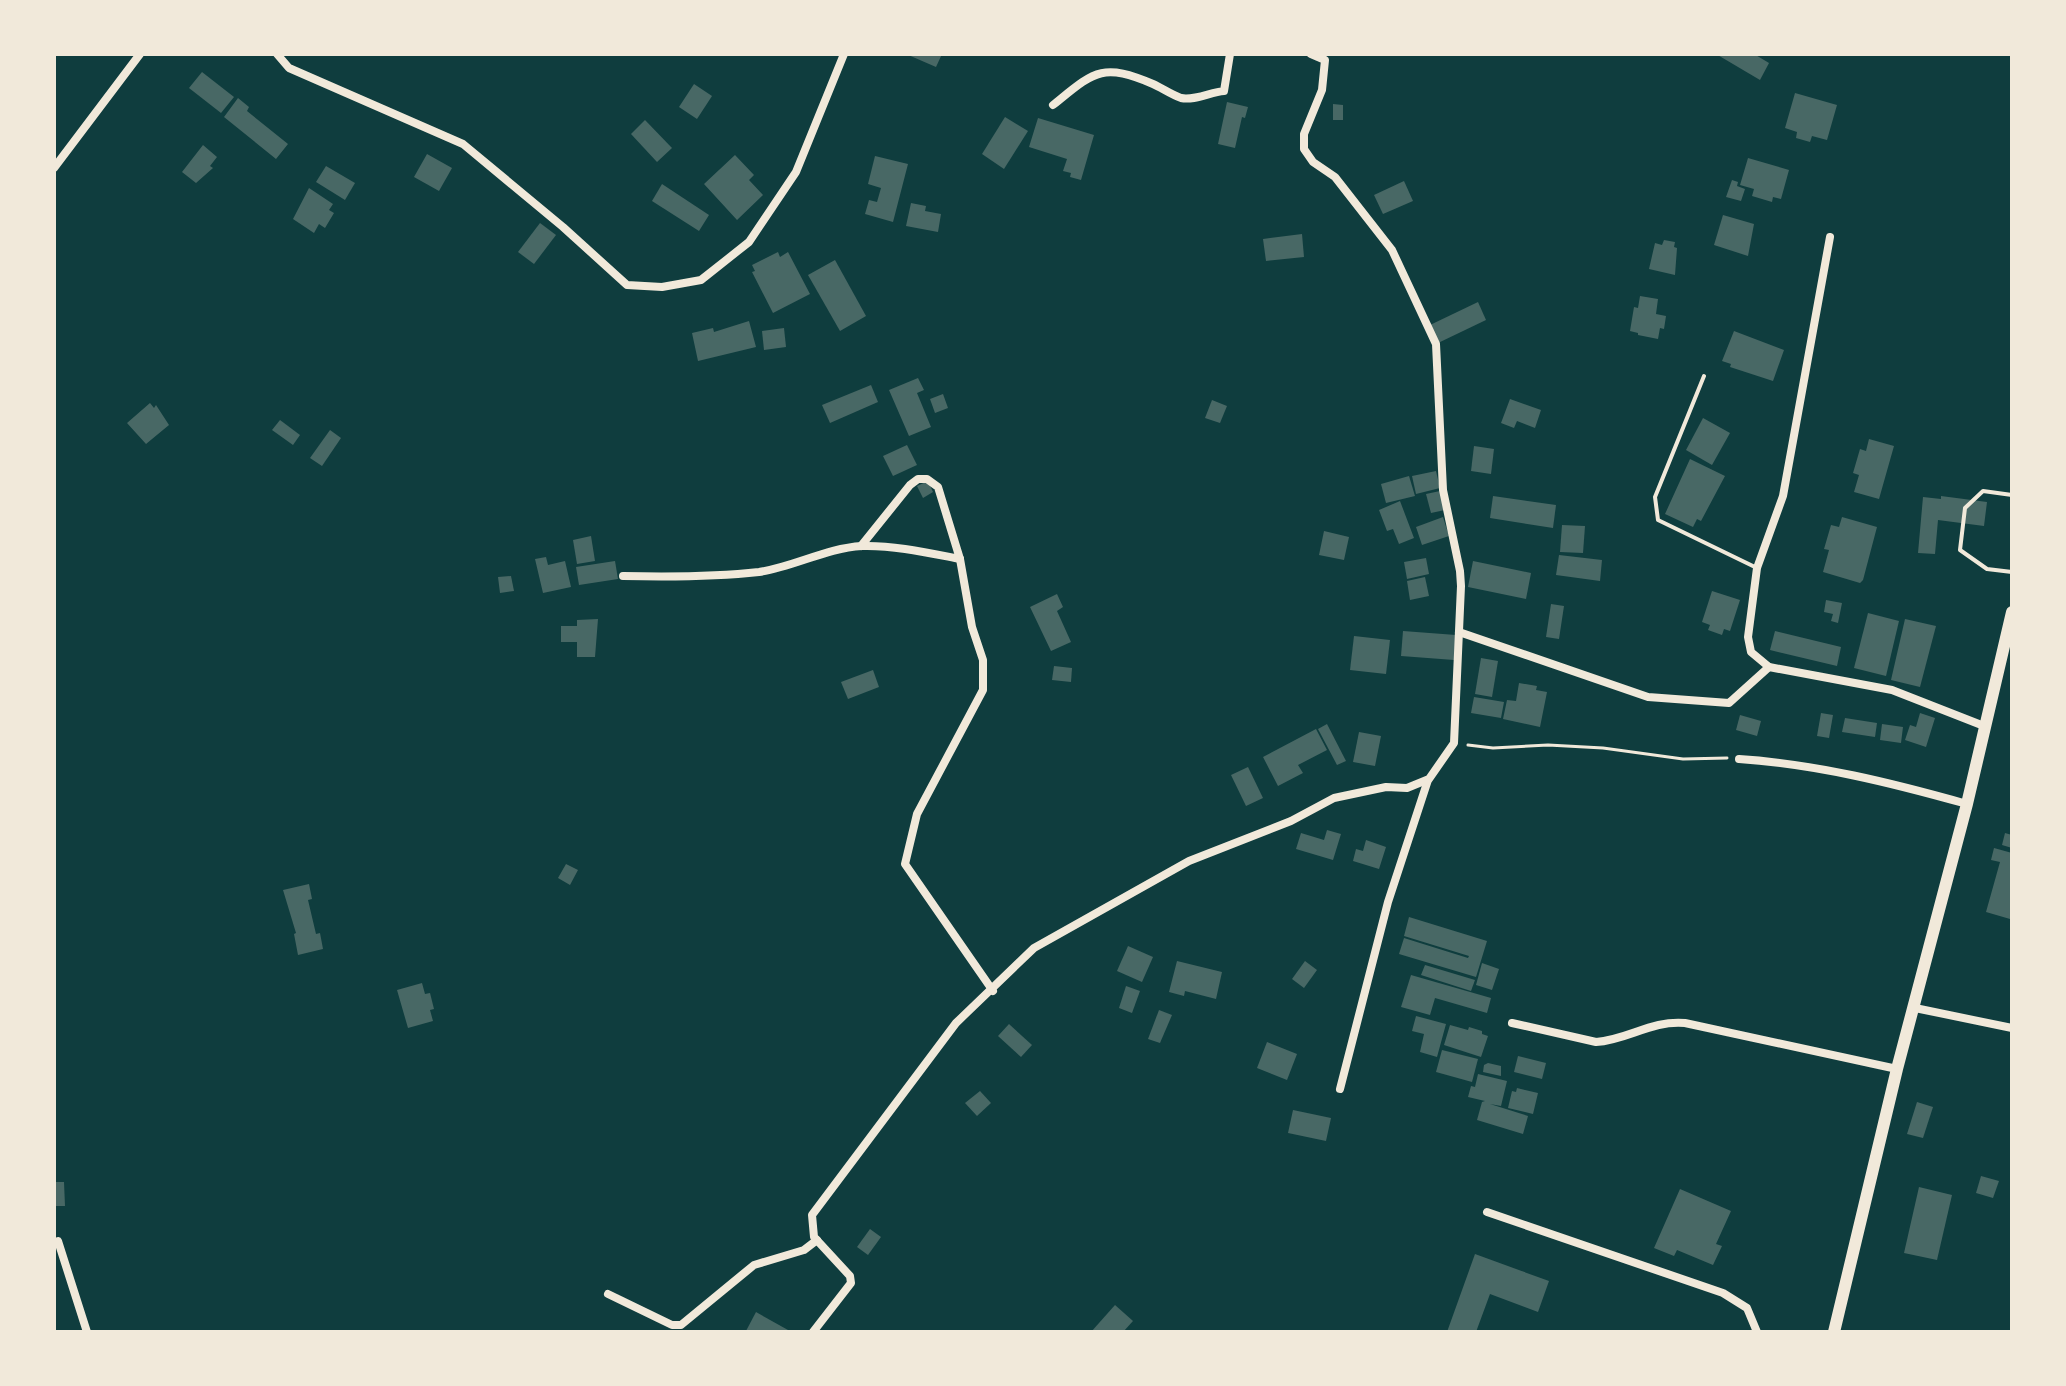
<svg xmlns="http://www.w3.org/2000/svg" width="2066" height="1386" font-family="Merriweather,serif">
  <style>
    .building { fill: #486865 }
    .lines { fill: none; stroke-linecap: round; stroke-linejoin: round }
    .path { stroke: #f1e9da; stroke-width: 3 }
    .service { stroke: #f1e9da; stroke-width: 4 }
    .minor { stroke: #f1e9da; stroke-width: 8 }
    .secondary { stroke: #f1e9da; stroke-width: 12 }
  </style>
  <rect width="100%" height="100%" fill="#0f3d3e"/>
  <g class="building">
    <polygon points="906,54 942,54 936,67"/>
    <polygon points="1716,54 1754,54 1769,63 1760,80"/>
    <polygon points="202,72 234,97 221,113 189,88"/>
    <polygon points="694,84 712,96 697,119 679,107"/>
    <polygon points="1795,93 1837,105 1827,140 1812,136 1810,142 1796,138 1797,132 1785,128"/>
    <polygon points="238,98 249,107 247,111 288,144 276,159 224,117"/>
    <polygon points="1227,102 1248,107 1245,118 1242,117 1235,148 1218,144"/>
    <polygon points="1333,104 1343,105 1343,120 1333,120"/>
    <polygon points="1005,117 1028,131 1004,169 982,154"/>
    <polygon points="1038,118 1094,135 1081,180 1070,177 1071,173 1063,171 1067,159 1029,147"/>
    <polygon points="645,120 672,148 657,162 631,134"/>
    <polygon points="203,145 217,157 210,166 213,168 196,183 182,172"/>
    <polygon points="427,154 452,168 439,191 414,177"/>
    <polygon points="735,155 754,175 749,180 763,195 737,220 704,184"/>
    <polygon points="875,156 908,164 893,222 865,214 869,200 877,202 881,188 868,184"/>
    <polygon points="1748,158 1789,170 1781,199 1773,197 1772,202 1752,196 1754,189 1740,185"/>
    <polygon points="326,166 355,183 345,200 316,182"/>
    <polygon points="1732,180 1738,182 1737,186 1745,189 1741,201 1726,197"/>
    <polygon points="1404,181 1413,201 1383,214 1374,195"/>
    <polygon points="662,184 709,215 699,231 652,201"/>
    <polygon points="309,188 333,204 329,210 334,213 325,228 319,224 314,233 293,219"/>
    <polygon points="911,203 926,206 925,211 941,214 938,232 906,226"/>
    <polygon points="1723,215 1754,224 1748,256 1714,245"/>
    <polygon points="540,223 556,235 534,264 518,252"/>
    <polygon points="1302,234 1304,257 1266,261 1263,239"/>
    <polygon points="1664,240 1675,242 1674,247 1677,248 1675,275 1649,269 1655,243 1662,245"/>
    <polygon points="778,252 780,257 788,252 810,294 773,313 752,272 755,271 752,265"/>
    <polygon points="835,260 866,316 840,331 808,275"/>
    <polygon points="1640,296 1658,299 1656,314 1666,316 1664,329 1660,328 1658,339 1638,335 1638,333 1630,331 1634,307 1638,308"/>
    <polygon points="1478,302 1486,320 1438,343 1430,325"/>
    <polygon points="749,321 756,347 698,361 692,333 713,328 714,332"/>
    <polygon points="784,328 786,347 764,350 762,331"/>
    <polygon points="1734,331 1784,350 1773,381 1730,367 1731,364 1722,361"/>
    <polygon points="918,378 924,390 917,393 931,427 909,436 889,390"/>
    <polygon points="871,385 878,402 830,423 822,405"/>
    <polygon points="943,394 948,408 935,413 930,399"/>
    <polygon points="1510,399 1541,410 1535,428 1517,421 1514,428 1501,423"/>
    <polygon points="1212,400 1227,406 1220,423 1205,418"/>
    <polygon points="150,403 154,408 156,405 169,425 146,444 127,423"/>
    <polygon points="1703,418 1730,433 1712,465 1686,450"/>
    <polygon points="280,420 300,435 293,445 272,430"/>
    <polygon points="330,430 341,438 322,466 310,458"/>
    <polygon points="1869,439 1894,446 1879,499 1854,492 1859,475 1853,473 1860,449 1866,451"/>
    <polygon points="907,445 917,465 893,476 883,456"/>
    <polygon points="1474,446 1494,449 1491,474 1471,471"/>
    <polygon points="1690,459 1725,476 1701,521 1697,519 1693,527 1665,514"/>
    <polygon points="1436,471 1440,488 1416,494 1412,476"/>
    <polygon points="1409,476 1415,496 1386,503 1381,484"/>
    <polygon points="928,481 933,492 923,498 917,486"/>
    <polygon points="1440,491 1445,510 1431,513 1426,494"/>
    <polygon points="1493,496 1556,505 1553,528 1490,518"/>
    <polygon points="1941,496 1987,502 1984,526 1938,520 1935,554 1918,553 1923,497 1941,499"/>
    <polygon points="1400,501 1414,538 1399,544 1393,529 1387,531 1379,510"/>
    <polygon points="1443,517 1449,536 1422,545 1416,527"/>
    <polygon points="1842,517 1877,527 1863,580 1860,583 1823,572 1829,550 1824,549 1831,525 1839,527"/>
    <polygon points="1562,525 1585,526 1583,553 1560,552"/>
    <polygon points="1324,531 1349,537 1344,560 1319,555"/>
    <polygon points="591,536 595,561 577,564 573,540"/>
    <polygon points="1559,555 1602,560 1600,581 1556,575"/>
    <polygon points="546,557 548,565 565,561 571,587 543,593 535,559"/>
    <polygon points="1426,558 1429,574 1407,579 1404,562"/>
    <polygon points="615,561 618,579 579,585 576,567"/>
    <polygon points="1473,561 1531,573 1526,599 1468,587"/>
    <polygon points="511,576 514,591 500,593 498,577"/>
    <polygon points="1425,577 1429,596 1410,600 1407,581"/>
    <polygon points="1712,591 1740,600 1730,631 1724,629 1722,635 1708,630 1710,625 1702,622"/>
    <polygon points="1057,594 1063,607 1057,611 1071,642 1051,651 1030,607"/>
    <polygon points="1826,600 1842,603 1838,623 1831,621 1833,614 1824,612"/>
    <polygon points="1551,604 1564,606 1559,639 1546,637"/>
    <polygon points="1868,613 1899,621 1886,676 1854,668"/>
    <polygon points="598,619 595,657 577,657 577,642 561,642 561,626 577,626 577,620"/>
    <polygon points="1905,619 1936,626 1920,687 1891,680"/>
    <polygon points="1403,631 1456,635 1454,660 1401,656"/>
    <polygon points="1775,631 1841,647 1837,666 1770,650"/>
    <polygon points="1354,636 1390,640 1386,674 1350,670"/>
    <polygon points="1481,658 1498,661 1492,697 1475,694"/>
    <polygon points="1054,666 1072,668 1071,682 1052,680"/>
    <polygon points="873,670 879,687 848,699 841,682"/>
    <polygon points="1519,683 1537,686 1536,690 1547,692 1540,727 1503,719 1507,700 1516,701"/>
    <polygon points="1474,697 1504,702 1501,718 1471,713"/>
    <polygon points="1821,713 1833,715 1829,738 1817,736"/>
    <polygon points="1920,713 1935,718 1926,747 1905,740 1910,725 1916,727"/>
    <polygon points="1740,715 1761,721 1757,736 1736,730"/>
    <polygon points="1845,718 1877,723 1875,737 1842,732"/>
    <polygon points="1327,724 1346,761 1337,765 1318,729"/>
    <polygon points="1882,724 1903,727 1901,743 1880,740"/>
    <polygon points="1316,729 1327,750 1298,765 1303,773 1278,786 1263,757"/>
    <polygon points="1359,732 1381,736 1375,766 1353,762"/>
    <polygon points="1248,767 1263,798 1246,806 1231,775"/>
    <polygon points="1327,830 1341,834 1333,860 1296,849 1301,833 1324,840"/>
    <polygon points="2005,833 2012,835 2012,848 2002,845"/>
    <polygon points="1366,840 1386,847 1379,869 1353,861 1356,849 1363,851"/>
    <polygon points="1994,848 2012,853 2010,919 1986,912 2000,862 1991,860"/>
    <polygon points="566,864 578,870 570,885 558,878"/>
    <polygon points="309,884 312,899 308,900 316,934 320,933 323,949 298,955 294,934 296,933 283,890"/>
    <polygon points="1409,917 1487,941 1476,977 1399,954 1404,938 1468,958 1469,956 1404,936"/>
    <polygon points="1128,946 1153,957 1142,982 1117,971"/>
    <polygon points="1177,961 1222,972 1216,999 1185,991 1184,996 1169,992"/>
    <polygon points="1305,961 1317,970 1304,988 1292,979"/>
    <polygon points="1482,963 1499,969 1492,990 1476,985"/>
    <polygon points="1425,965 1475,980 1471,991 1421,975"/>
    <polygon points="1411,975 1491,998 1487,1013 1435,998 1430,1015 1401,1007"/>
    <polygon points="422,983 425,994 430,993 434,1009 430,1010 433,1021 408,1028 397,990"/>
    <polygon points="1126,986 1140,991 1132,1013 1119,1008"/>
    <polygon points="1159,1010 1172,1015 1160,1043 1148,1039"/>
    <polygon points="1416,1016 1446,1024 1437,1057 1420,1052 1424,1034 1412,1031"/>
    <polygon points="1009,1024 1032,1045 1021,1057 998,1036"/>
    <polygon points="1450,1025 1468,1030 1469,1027 1482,1031 1482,1034 1488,1036 1481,1057 1444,1045"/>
    <polygon points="1267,1042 1297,1054 1287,1080 1257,1068"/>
    <polygon points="1442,1050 1478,1059 1472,1082 1436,1072"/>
    <polygon points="1518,1056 1546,1063 1542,1079 1514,1072"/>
    <polygon points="1488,1063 1501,1066 1501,1076 1483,1072 1484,1065"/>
    <polygon points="1478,1074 1507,1081 1501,1106 1490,1104 1528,1116 1523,1134 1477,1120 1482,1102 1485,1101 1468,1097 1471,1086 1475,1087"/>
    <polygon points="1517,1088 1538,1093 1533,1114 1508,1108 1512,1091 1516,1092"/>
    <polygon points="980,1091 991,1103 977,1116 965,1103"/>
    <polygon points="1917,1102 1933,1107 1923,1138 1907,1134"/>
    <polygon points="1293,1110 1331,1118 1326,1141 1288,1133"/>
    <polygon points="1981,1176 1999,1181 1993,1198 1976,1193"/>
    <polygon points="54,1182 64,1182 65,1206 54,1206"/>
    <polygon points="1919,1187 1952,1195 1937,1260 1904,1253"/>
    <polygon points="1680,1189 1731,1211 1716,1244 1722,1246 1713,1265 1677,1250 1674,1256 1654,1248"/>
    <polygon points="870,1229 881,1237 868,1255 857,1247"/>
    <polygon points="1475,1254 1549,1281 1538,1312 1490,1294 1476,1332 1447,1332"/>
    <polygon points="1115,1305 1133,1321 1123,1332 1091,1332"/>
    <polygon points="756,1312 788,1330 787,1332 746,1331"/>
  </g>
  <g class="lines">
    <polyline class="path" points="1468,745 1493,748 1548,745 1603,748 1683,759 1727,758"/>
    <g class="service">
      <polyline points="1704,376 1655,497 1658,520 1757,568"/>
      <polyline points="2012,495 1983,491 1965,508 1960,550 1987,569 2012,572"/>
    </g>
    <g class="minor">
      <polyline points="277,54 289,68 463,144 563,227 627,285 662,287 701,280 749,242 796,172 844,54"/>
      <path d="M1053,105c41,-33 48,-43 100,-21 9,4 19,11 28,14 13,3 30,-6 43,-7l6,-37"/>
      <polyline points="54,168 140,54"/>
      <polyline points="1830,237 1783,496 1757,568 1748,637 1751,652 1769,667 1892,690 1984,726"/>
      <polyline points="861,546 910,485 918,479 927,479 938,487 960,559 972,627 983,660 983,690 917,814 905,864 993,991"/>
      <path d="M623,576c45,1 91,1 136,-4 35,-5 67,-24 103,-26 32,-1 67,7 98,13"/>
      <polyline points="1459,632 1648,697 1729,703 1769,667"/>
      <path d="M1739,759c77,5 153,24 228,45"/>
      <polyline points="1915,1008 2012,1028"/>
      <path d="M1512,1023l84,19c32,-2 55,-22 89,-19l212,46"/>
      <polyline points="1340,1089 1388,902 1428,780"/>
      <polyline points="1487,1212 1723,1293 1747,1308 1757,1332"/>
      <polyline points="58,1241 87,1332"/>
      <polyline points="608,1294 672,1325 681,1325 754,1265 804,1250 817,1240"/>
      <polyline points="813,1332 851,1283 850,1276 814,1237 812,1215 956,1023 1034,948 1189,861 1291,821 1334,798 1386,787 1407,788 1429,779 1454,743 1461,586 1460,571 1443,490 1436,344 1392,250 1335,177 1313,162 1304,149 1304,134 1322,90 1325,60 1311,54"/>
    </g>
    <polyline class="secondary" points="1834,1332 1897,1069 1967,804 2012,612"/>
  </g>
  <rect width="2066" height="1386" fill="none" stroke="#f1e9da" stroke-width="112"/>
</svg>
